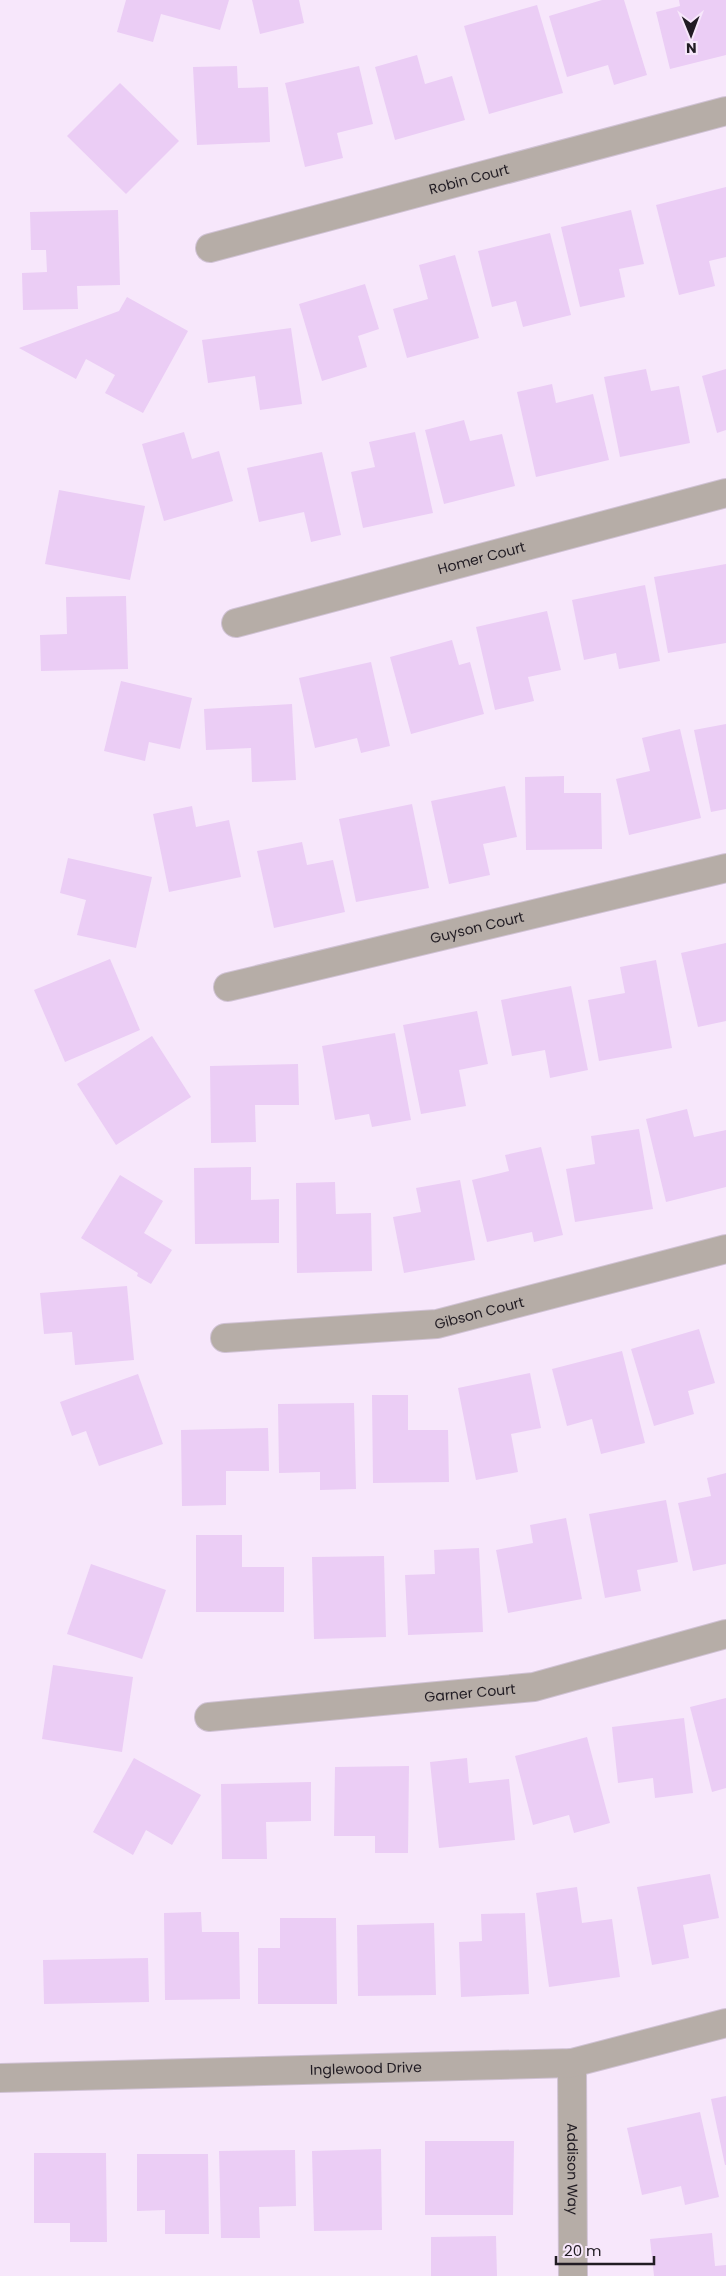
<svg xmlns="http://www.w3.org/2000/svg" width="726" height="2276" font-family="Poppins,sans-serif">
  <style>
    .building { fill: #ebcdf5 }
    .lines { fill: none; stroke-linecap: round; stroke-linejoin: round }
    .street-casing { stroke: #d0c2d4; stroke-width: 30 }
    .street { stroke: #b6ada7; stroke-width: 28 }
    .labels { text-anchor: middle; stroke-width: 4; stroke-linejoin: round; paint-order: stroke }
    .street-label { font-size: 14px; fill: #211c23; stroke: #f7e7fb }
  </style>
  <rect width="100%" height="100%" fill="#f7e7fb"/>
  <g class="building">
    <polygon points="126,0 229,0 220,30 161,14 153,42 117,32"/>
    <polygon points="252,0 299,0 304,23 260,34"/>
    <polygon points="602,0 624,0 647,75 614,85 608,65 567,77 549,16"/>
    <polygon points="679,0 726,0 726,55 670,69 656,12 680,6"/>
    <polygon points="537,5 563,93 489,114 464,26"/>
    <polygon points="417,55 425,84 452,76 465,120 395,140 375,67"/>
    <polygon points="237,66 238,88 268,87 270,142 197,145 193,67"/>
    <polygon points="359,66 373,124 337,133 343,158 305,167 285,83"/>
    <polygon points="120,83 179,141 126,194 67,136"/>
    <polygon points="726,187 726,257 709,261 715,286 679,295 656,205"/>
    <polygon points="118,210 120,285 77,286 78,309 23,310 22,273 47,272 46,250 31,250 30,212"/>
    <polygon points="631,210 644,264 619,269 625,297 580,307 561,227"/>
    <polygon points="550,233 571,315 523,327 516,301 492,307 478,251"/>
    <polygon points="455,255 479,338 407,358 393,309 428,299 419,265"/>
    <polygon points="365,284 379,329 358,336 367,367 322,381 299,304"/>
    <polygon points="127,297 188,331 143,413 105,393 115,375 86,359 76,379 19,348 119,311"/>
    <polygon points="291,328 302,404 260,410 255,376 208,383 202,340"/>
    <polygon points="646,369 651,391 679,386 690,443 620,457 604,377"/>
    <polygon points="726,369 726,430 717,433 702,376"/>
    <polygon points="552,384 556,403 593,394 609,460 536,477 517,392"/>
    <polygon points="464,420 470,441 502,434 515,486 444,504 425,430"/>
    <polygon points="184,432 192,459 219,451 233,501 164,521 142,444"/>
    <polygon points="415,432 433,513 363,528 351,472 375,467 369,442"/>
    <polygon points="322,452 341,535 311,542 304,512 259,522 247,468"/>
    <polygon points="59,490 145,506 130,580 45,564"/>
    <polygon points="726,564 726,643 668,653 654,577"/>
    <polygon points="645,585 660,661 619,669 616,653 584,660 572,600"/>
    <polygon points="126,596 128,669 41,671 40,635 67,634 66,597"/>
    <polygon points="547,611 561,670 528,677 534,701 495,710 476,627"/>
    <polygon points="452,640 459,665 470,662 484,714 411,734 390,657"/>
    <polygon points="371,662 390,746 361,753 357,738 315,748 299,678"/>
    <polygon points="121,681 192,698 180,749 149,742 145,761 104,751"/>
    <polygon points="292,704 296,780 252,782 251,748 206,750 204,709"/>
    <polygon points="726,724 726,809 711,812 694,730"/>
    <polygon points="680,729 701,818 629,835 616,779 650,771 642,738"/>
    <polygon points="564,776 564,793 601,793 602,849 526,850 525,777"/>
    <polygon points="505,786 517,837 483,844 490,875 449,884 431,801"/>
    <polygon points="412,804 429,888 356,902 339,819"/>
    <polygon points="192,806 196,827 229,820 241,877 169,892 153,814"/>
    <polygon points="302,842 307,865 333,860 345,912 274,928 257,851"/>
    <polygon points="68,858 152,877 136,948 77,935 86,900 60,893"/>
    <polygon points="726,943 726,1021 698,1027 681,953"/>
    <polygon points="110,959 140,1030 65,1062 34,990"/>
    <polygon points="656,960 672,1048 599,1061 588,1000 625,993 620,967"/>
    <polygon points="571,986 588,1070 550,1078 545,1050 512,1056 501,1000"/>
    <polygon points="477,1011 488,1064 459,1070 466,1106 421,1114 403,1025"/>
    <polygon points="395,1033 411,1120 372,1127 369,1114 335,1120 322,1046"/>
    <polygon points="152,1036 191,1097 116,1145 77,1084"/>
    <polygon points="298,1064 299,1105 255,1105 256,1142 211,1143 210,1066"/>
    <polygon points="687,1109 694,1137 726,1130 726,1187 666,1202 646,1119"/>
    <polygon points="639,1129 653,1209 575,1222 566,1169 595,1164 591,1136"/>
    <polygon points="541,1147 563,1235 534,1242 532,1232 487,1242 472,1180 509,1171 505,1155"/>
    <polygon points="251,1167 251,1200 279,1199 279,1243 195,1244 194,1168"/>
    <polygon points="120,1175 163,1201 144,1233 172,1250 151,1284 137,1276 138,1273 81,1238"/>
    <polygon points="460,1180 475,1260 404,1273 393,1217 421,1212 416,1188"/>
    <polygon points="335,1182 336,1214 371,1213 372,1271 297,1273 296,1183"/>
    <polygon points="127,1286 134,1360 75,1365 72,1332 44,1334 40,1293"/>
    <polygon points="699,1329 715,1383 688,1391 694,1414 654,1426 631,1349"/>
    <polygon points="622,1351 645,1443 601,1454 592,1419 567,1426 552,1369"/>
    <polygon points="530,1373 541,1428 511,1434 518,1472 476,1480 458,1388"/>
    <polygon points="138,1374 163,1444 99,1466 86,1431 72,1436 60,1402"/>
    <polygon points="372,1395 408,1395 408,1430 448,1430 449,1482 373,1483"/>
    <polygon points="354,1403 356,1489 320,1490 320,1472 279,1473 278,1404"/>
    <polygon points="268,1428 269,1471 226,1471 226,1505 182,1506 181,1430"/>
    <polygon points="726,1473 726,1564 693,1571 678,1503 711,1496 707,1478"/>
    <polygon points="666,1500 678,1562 637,1570 641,1591 605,1598 589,1514"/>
    <polygon points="566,1518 582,1599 508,1613 496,1550 533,1543 530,1525"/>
    <polygon points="196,1535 242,1535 242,1567 284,1567 284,1612 196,1612"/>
    <polygon points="479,1548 483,1632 408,1635 405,1575 435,1574 434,1550"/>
    <polygon points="384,1556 386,1637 314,1639 312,1557"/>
    <polygon points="91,1564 166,1590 142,1659 67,1634"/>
    <polygon points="53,1665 133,1677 122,1752 42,1739"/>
    <polygon points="726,1698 726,1788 712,1792 690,1707"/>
    <polygon points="684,1718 693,1793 655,1798 653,1778 618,1783 612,1727"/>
    <polygon points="587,1737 610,1823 574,1833 569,1815 533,1825 515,1756"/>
    <polygon points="134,1758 201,1795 172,1845 146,1830 133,1855 93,1832"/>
    <polygon points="467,1758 469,1783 509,1779 515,1840 439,1848 430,1762"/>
    <polygon points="409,1766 408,1853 375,1853 375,1836 334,1836 335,1767"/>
    <polygon points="311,1782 311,1821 266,1822 267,1859 222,1859 221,1784"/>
    <polygon points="710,1874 719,1918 683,1925 689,1958 652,1965 637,1887"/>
    <polygon points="577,1887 582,1923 612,1919 620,1977 549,1987 536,1893"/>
    <polygon points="201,1912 202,1932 239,1932 240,1999 165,2000 164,1913"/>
    <polygon points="525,1913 529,1994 461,1997 459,1942 482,1941 481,1914"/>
    <polygon points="280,1918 336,1918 337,2004 258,2004 258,1948 280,1948"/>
    <polygon points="434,1923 436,1995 358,1996 357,1925"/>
    <polygon points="148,1958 149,2002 44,2004 43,1960"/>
    <polygon points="726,2096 726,2165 725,2165 711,2099"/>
    <polygon points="700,2112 719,2197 685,2205 681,2186 642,2195 627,2128"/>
    <polygon points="425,2141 514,2141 513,2215 425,2215"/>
    <polygon points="381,2149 382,2230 314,2231 312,2151"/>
    <polygon points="295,2150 296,2206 259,2207 260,2238 221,2238 219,2151"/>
    <polygon points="34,2153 106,2153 107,2242 70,2242 70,2223 34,2223"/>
    <polygon points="137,2154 208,2154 209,2234 165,2234 165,2210 137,2211"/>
    <polygon points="712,2233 715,2266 726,2265 726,2276 654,2276 650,2239"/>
    <polygon points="496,2236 497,2276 431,2276 431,2237"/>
  </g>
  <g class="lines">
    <defs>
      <g id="street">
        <path id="s1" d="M210,248l516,-137"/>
        <path id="s2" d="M236,623l490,-130"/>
        <path id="s3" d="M228,987l498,-119"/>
        <path id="s4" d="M225,1338l212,-14 289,-75"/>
        <path id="s5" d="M209,1717l325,-30 192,-53"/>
        <path id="s6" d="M572,2063l1,213"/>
        <path id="s7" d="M0,2078l572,-15 154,-40"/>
      </g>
    </defs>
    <use href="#street" class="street-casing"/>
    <use href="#street" class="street"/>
  </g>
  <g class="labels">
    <g class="street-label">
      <text dy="5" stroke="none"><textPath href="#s1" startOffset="268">Robin Court</textPath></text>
      <text dy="5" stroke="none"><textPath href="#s2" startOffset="254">Homer Court</textPath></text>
      <text dy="5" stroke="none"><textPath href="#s3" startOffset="256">Guyson Court</textPath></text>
      <text dy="5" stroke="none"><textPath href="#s4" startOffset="256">Gibson Court</textPath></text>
      <text dy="5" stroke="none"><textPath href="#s5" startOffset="262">Garner Court</textPath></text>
      <text dy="5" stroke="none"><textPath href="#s7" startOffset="366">Inglewood Drive</textPath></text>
      <text dy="5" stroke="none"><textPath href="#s6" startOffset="106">Addison Way</textPath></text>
    </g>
  </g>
  <g transform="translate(691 35) rotate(179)" stroke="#f7e7fb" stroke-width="4" paint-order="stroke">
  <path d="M0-4L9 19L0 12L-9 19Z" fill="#211c23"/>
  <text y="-8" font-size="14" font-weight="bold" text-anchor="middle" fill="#211c23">N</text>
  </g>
  <path d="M556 2256v8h98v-8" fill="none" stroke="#211c23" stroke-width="2.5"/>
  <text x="564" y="2256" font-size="15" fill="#211c23" stroke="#f7e7fb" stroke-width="4" paint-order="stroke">20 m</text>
</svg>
